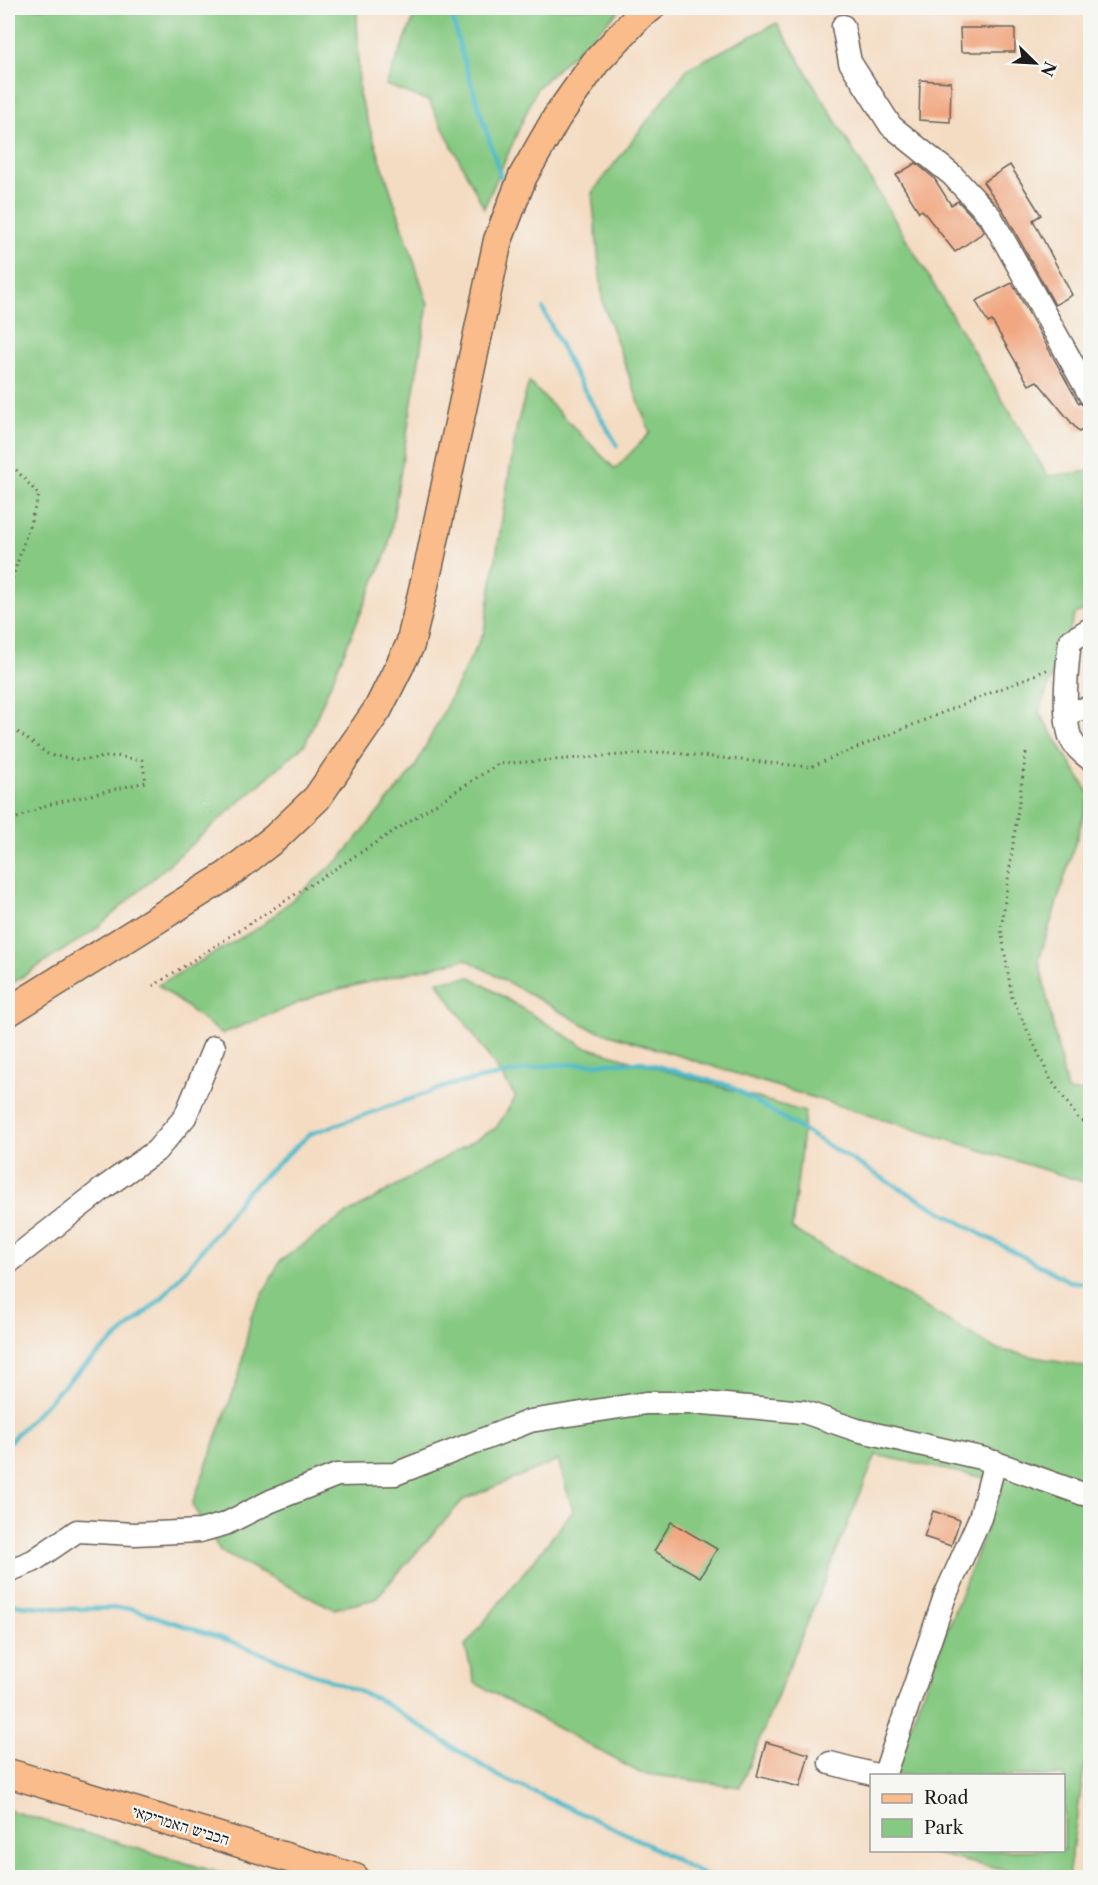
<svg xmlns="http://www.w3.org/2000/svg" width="1098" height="1885" font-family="'Libre Caslon Text','Frank Ruhl Libre',serif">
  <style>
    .green { fill: #86c982; stroke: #51724f; stroke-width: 1.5 }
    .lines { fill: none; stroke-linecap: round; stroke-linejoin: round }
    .stream { stroke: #4ebac9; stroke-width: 4.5 }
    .building { fill: #f1a781 }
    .minor-casing { stroke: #685f56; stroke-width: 25 }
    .major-casing { stroke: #685f56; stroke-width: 31 }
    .path { stroke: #685f56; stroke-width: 3; stroke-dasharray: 1.5 4.5; stroke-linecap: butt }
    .minor { stroke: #fff; stroke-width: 22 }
    .major { stroke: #f9bc8a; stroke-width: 28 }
    .labels { text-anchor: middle; stroke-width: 4.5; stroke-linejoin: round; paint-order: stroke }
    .street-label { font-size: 16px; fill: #1c1c1c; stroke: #f6f6f2 }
  </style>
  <rect width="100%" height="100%" fill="#f6f6f2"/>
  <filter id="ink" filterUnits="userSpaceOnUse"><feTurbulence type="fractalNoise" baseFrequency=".0167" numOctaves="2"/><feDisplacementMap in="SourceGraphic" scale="12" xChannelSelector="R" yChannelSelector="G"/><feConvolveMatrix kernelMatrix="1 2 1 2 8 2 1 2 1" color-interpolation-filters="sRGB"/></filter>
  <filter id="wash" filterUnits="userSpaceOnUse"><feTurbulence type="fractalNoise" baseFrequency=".008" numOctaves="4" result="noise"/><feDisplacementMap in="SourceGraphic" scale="24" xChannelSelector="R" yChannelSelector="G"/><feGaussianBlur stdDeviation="1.35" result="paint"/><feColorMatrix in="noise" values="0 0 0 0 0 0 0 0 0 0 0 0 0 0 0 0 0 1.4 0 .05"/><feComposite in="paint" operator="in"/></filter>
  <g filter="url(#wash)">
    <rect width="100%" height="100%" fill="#f4dcc2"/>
    <g class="green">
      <polygon points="8,8 357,8 359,95 428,304 388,549 305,744 96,929 8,986"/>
      <polygon points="410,8 622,8 537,88 484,208 429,101 386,85 413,20"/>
      <polygon points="777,23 1048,476 1090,471 1090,608 1075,614 1039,712 1090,795 1039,960 1067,1091 1090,1093 1090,1184 590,1028 466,959 323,993 222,1034 158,985 260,927 340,859 414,769 484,632 517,425 529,382 615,469 650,433 603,304 592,193 688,68"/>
      <path d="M471,977l112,69 222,66 -13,117 204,120 94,19v361l-22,148c-47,0 -98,-14 -143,-26l139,-1v-74l-173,-1 113,-293 -128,-27 -136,332 -100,-14 -165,-90 -10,-37 108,-135 -15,-51 -95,40 -88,99 -41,10 -113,-57 -29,-47 47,-129 12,-59 29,-56 62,-44 154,-89 20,-31 -79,-116z"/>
      <polygon points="8,1810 233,1877 8,1877"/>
    </g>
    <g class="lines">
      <g class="stream">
        <polyline points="450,8 461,51 501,177"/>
        <polyline points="543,309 572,369 617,445"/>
        <polyline points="8,1443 72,1377 162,1298 220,1228 243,1195 310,1134 450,1085 550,1065 642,1062 730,1086 882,1178 977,1232 1069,1281 1090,1284"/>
        <polyline points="8,1604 67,1609 130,1608 230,1641 378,1699 498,1776 629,1835 710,1878"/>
      </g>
    </g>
    <g id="blocks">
      <g class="building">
        <polygon points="960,28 1015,28 1015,52 961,52"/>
        <polygon points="920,80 951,82 950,122 919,120"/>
        <polygon points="916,163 934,178 951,205 958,201 980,225 984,232 955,252 922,210 919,212 896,175"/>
        <polygon points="1010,165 1041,215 1033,220 1072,295 1055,305 1003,210 983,182"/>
        <polygon points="1012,283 1078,402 1088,408 1090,413 1090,426 1079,432 1037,381 1029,385 992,321 988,323 976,301"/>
        <polygon points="933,1511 960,1520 951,1546 924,1537"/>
        <polygon points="671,1522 717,1549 700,1577 654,1551"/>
        <polygon points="766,1742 809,1754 800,1787 757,1776"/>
      </g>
    </g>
  </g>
  <g filter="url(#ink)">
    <use href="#blocks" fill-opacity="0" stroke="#685f56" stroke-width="1.5"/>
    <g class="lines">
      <defs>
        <g id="minor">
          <polyline points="843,26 850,62 891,126 952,175 991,217 1090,395"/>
          <path d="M1090,629l-20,12c-3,24 -8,76 1,98 4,9 12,15 19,20"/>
          <polyline points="1067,712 1090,708"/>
          <polyline points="8,1263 105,1187 156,1151 185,1117 214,1047"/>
          <polyline points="8,1571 33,1561 77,1531 135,1534 200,1531 225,1524 271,1501 337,1475 395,1474 530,1421 646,1403 703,1403 804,1412 857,1430 985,1459 1083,1494 1090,1494"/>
          <polyline points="830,1763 880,1776"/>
          <polyline points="884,1776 945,1596 980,1518 995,1462"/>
        </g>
        <g id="major">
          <polyline points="8,1012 226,876 275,838 317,798 378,709 410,645 429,564 498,240 523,176 557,117 595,63 640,15 650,8"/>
          <polyline points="8,1773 355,1878"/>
        </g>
      </defs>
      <use href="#minor" class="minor-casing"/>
      <use href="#major" class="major-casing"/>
      <g class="path">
        <polyline points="8,461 39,495 8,592"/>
        <polyline points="8,725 49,755 78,760 116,756 142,760 146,782 47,805 8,822"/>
        <polyline points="1026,753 1001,929 1012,998 1051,1080 1078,1118 1090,1127"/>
        <polyline points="153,986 498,764 663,752 810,767 1049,669"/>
      </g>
      <use href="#minor" class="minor"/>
      <use href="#major" class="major"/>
    </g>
  </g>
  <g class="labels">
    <g class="street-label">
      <text transform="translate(181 1825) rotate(17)" y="6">הכביש האמריקאי</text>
    </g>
  </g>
  <rect width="1098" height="1885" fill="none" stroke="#f6f6f2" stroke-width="30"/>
  <rect x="870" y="1774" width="195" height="78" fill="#f6f6f2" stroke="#9f9f9c" stroke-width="1.5"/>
  <rect x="882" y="1794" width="30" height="9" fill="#f9bc8a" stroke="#9f9f9c" stroke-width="1.5"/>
  <text x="924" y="1804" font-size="18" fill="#1c1c1c">Road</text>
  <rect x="882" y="1819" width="30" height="18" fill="#86c982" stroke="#9f9f9c" stroke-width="1.5"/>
  <text x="924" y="1834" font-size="18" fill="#1c1c1c">Park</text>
  <g transform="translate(1035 63) rotate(114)" stroke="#f6f6f2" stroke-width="4.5" paint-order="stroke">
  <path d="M0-4.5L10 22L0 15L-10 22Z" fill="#1c1c1c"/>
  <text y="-9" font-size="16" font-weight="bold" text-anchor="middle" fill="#1c1c1c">N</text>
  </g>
</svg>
